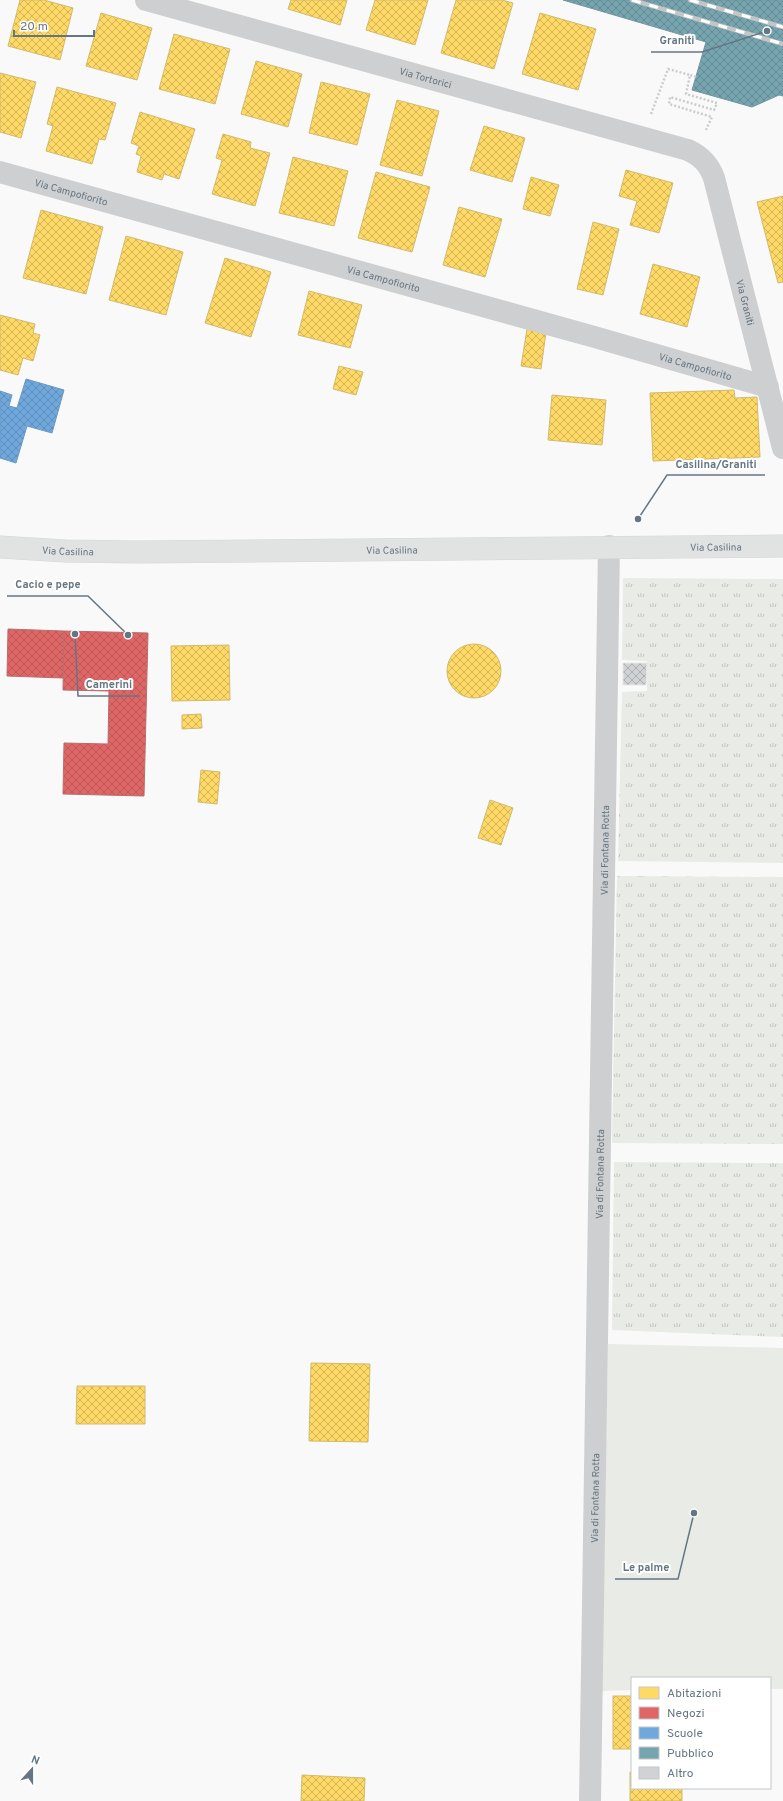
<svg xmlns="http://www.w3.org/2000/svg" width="783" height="1801" font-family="Overpass,sans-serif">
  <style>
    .grass { fill: url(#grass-tufts) }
    .pitch { fill: #e8ebe6 }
    .homes { fill: url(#homes-cross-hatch); stroke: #d1bb6f }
    .shops { fill: url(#shops-cross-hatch); stroke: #bb6b6f }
    .schools { fill: url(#schools-cross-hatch); stroke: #6c99c1 }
    .public { fill: url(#public-cross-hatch); stroke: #7197a2 }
    .building { fill: url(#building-cross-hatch); stroke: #e8e8e8 }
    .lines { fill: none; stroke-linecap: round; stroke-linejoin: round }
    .primary-casing { stroke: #d5d6d7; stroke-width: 23 }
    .path { stroke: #cbcccd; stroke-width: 2.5; stroke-dasharray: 2 2; stroke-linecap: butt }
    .minor { stroke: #cecfd0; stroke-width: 22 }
    .primary { stroke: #e1e2e2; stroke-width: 22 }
    .rail-casing { stroke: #c3c5c6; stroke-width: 4.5 }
    .rail { stroke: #fff; stroke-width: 3; stroke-dasharray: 9; stroke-linecap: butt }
    .labels { text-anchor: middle; stroke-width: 4; stroke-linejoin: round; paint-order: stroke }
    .street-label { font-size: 10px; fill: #657683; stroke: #fff }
    .leader { fill: none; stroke: #657683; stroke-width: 1.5 }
    .callout-dot { fill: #657683; stroke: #fff; stroke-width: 1.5 }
    .callout-label { font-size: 11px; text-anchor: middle; font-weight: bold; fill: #657683; stroke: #fff; stroke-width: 4; stroke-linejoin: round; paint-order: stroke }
  </style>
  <defs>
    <pattern id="grass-tufts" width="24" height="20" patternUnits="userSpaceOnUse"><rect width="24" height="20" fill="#e8ebe6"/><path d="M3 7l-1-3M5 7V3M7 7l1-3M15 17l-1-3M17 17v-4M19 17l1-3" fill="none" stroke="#c0c3c0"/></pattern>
    <pattern id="homes-cross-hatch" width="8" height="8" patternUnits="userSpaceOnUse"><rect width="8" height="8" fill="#ffd966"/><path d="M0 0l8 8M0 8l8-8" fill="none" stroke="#d2b559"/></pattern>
    <pattern id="shops-cross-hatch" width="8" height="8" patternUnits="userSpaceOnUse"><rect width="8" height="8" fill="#e06666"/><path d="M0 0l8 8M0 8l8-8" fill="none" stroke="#b95959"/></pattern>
    <pattern id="schools-cross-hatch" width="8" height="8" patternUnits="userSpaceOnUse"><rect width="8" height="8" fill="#6fa8dc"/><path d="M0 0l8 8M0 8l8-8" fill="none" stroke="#5f8db8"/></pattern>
    <pattern id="public-cross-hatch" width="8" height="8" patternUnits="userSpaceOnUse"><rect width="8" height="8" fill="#76a5af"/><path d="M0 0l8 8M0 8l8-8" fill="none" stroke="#648b94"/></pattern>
    <pattern id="building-cross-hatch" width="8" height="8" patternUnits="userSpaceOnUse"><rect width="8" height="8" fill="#d0d2d3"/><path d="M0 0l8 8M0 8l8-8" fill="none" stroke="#acafb1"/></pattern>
  </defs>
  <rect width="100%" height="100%" fill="#f9f9f9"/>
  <g class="grass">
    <polygon points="623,578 783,579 783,863 618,861 622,692 647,691 647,661 622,660"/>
    <polygon points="617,876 783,877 783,1144 612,1143"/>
    <polygon points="614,1162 783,1163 783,1337 612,1330"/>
  </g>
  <polygon class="pitch" points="608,1344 783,1348 783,1689 770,1689 770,1678 632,1678 632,1690 602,1691"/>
  <g class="homes">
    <polygon points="20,0 44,0 73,8 60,60 8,46"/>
    <polygon points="291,0 347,0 340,25 288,9"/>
    <polygon points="375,0 428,0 415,45 366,30"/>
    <polygon points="456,0 502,0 513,3 494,69 441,53"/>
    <polygon points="101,13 152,28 137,80 86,66"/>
    <polygon points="540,13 596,29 578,90 522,74"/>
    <polygon points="174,34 230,49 215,104 159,89"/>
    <polygon points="256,61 302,74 288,127 241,114"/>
    <polygon points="0,73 36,82 21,138 0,132"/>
    <polygon points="321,82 370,94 357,145 309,133"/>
    <polygon points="57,87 116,103 105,140 99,139 92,164 46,151 53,126 47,124"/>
    <polygon points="397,100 439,111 422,176 380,165"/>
    <polygon points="140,112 195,129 179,179 164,174 162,180 137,172 141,156 136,154 139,146 131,143"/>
    <polygon points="484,126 525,138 512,182 470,170"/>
    <polygon points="223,134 251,142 250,148 270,153 255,206 212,194 222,160 216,158"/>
    <polygon points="293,157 348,171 334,226 279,213"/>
    <polygon points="626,170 673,183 659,233 630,225 637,201 619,196"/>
    <polygon points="376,172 430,187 412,252 358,238"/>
    <polygon points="531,177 559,185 550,216 523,209"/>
    <polygon points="783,196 783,282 778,283 757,202"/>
    <polygon points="459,207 502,219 485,277 443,265"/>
    <polygon points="41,210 103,227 86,294 23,278"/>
    <polygon points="593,222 619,229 603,295 577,289"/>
    <polygon points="126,236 183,252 166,315 109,300"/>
    <polygon points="225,258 271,272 251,337 205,323"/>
    <polygon points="653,264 700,277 687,327 640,314"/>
    <polygon points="309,291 362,305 350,348 298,335"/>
    <polygon points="0,315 35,324 33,333 40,335 33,361 23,358 18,375 0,370"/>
    <polygon points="527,329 546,332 541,369 521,366"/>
    <polygon points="339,366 363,372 356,395 333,389"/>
    <polygon points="734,390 735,398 757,397 760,457 653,461 650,393"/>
    <polygon points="552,395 606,400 602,445 548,440"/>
    <circle cx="474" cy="671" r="27"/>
    <polygon points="229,645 230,700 172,701 171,646"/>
    <polygon points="201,714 202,728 182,729 182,715"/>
    <polygon points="201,770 220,772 217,804 198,802"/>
    <polygon points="490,800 513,808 501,845 478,838"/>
    <polygon points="311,1363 370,1364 368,1442 309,1441"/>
    <polygon points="77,1386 145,1386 145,1424 76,1424"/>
    <rect x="613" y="1696" width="19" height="53"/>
    <polygon points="630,1772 632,1772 632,1788 682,1788 682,1801 630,1801"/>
    <polygon points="302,1775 365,1778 364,1801 301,1801"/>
  </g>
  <g class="shops">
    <polygon points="8,629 64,631 63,678 7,676"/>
    <polygon points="64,631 148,633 144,796 63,794 64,743 108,744 109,691 63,690"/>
  </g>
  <polygon class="schools" points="26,379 64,390 52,433 27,426 16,463 0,458 0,391 12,395 9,406 17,408"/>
  <polygon class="public" points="563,0 783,0 783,96 779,95 752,107 692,90 706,42"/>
  <polygon class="building" points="623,663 647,663 646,685 623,685"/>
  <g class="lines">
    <defs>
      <g id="primary">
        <path id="s4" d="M0,547l65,4 71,1 647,-6"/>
      </g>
    </defs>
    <use href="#primary" class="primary-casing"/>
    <g class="path">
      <polyline points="696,77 690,75 686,94 717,103 714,110 670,97 669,104 712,117 706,130"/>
      <polyline points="651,114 668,69 690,75"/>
    </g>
    <g class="minor">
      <path id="s1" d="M146,0l542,150c13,6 21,14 26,28l69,270"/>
      <path id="s2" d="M0,172l591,164 177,51"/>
      <path id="s3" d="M590,1801l19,-1255"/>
    </g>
    <use href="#primary" class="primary"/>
    <defs>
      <g id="rail">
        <polyline points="632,0 783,44"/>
        <polyline points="690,0 783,27"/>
      </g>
    </defs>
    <use href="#rail" class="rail-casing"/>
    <use href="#rail" class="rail"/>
  </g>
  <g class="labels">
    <g class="street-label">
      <text dy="4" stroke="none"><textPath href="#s1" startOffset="290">Via Tortorici</textPath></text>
      <text dy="4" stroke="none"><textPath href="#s2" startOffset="74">Via Campofiorito</textPath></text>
      <text dy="4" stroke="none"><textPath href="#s2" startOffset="398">Via Campofiorito</textPath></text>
      <text dy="4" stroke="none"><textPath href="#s1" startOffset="730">Via Graniti</textPath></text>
      <text dy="4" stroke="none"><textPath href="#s2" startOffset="722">Via Campofiorito</textPath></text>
      <text dy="4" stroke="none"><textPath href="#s4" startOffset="716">Via Casilina</textPath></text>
      <text dy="4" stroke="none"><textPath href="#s4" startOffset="392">Via Casilina</textPath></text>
      <text dy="4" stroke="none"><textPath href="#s4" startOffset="68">Via Casilina</textPath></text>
      <text dy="4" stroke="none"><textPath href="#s3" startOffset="951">Via di Fontana Rotta</textPath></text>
      <text dy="4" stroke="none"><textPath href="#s3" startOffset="627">Via di Fontana Rotta</textPath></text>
      <text dy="4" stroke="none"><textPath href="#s3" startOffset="303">Via di Fontana Rotta</textPath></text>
    </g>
  </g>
  <path class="leader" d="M767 31L702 52H651M638 519L667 475H765M128 635L88 596H7M75 634L78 696H140M694 1513L678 1579H615"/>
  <g class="callout-dot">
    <circle cx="767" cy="31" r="4"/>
    <circle cx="638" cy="519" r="4"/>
    <circle cx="128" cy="635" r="4"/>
    <circle cx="75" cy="634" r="4"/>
    <circle cx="694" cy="1513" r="4"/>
  </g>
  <g class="callout-label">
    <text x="677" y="44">Graniti</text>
    <text x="716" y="468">Casilina/Graniti</text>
    <text x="48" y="588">Cacio e pepe</text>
    <text x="109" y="688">Camerini</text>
    <text x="646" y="1571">Le palme</text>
  </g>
  <rect x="631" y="1677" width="140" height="112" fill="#ffffff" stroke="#c1c8cd"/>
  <rect x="639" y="1687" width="20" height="12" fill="#ffd966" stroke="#c1c8cd"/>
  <text x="667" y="1697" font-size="12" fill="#657683">Abitazioni</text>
  <rect x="639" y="1707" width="20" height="12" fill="#e06666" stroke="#c1c8cd"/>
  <text x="667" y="1717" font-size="12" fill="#657683">Negozi</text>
  <rect x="639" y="1727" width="20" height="12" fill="#6fa8dc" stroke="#c1c8cd"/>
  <text x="667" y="1737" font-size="12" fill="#657683">Scuole</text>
  <rect x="639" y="1747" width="20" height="12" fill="#76a5af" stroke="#c1c8cd"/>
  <text x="667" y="1757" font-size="12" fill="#657683">Pubblico</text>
  <rect x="639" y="1767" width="20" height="12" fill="#d0d2d3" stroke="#c1c8cd"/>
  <text x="667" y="1777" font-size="12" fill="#657683">Altro</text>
  <g transform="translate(32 1769) rotate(21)" stroke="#ffffff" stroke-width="3" paint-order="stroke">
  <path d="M0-3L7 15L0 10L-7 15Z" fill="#657683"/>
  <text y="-6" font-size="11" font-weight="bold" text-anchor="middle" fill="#657683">N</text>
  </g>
  <path d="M14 30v6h80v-6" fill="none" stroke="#657683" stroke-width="2"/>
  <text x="20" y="30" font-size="12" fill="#657683" stroke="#ffffff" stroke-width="3" paint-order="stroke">20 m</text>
</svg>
